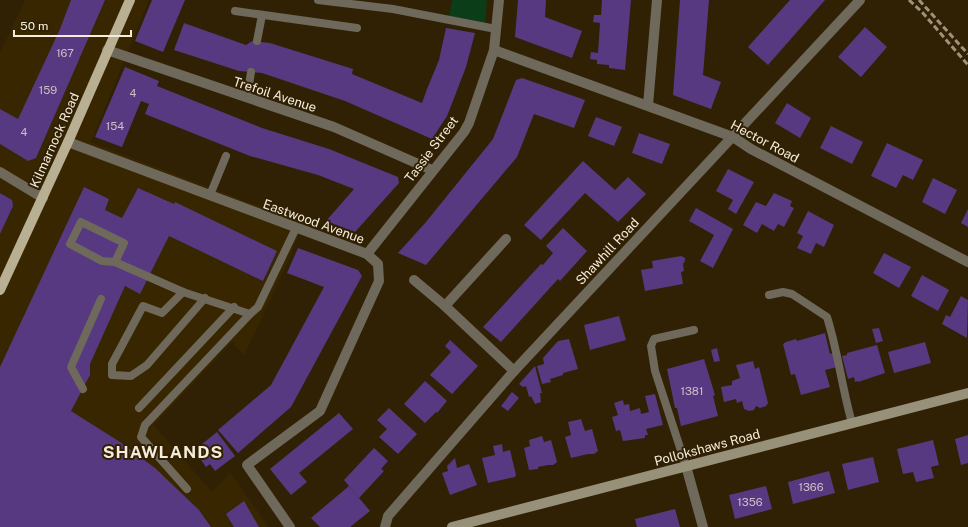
<svg xmlns="http://www.w3.org/2000/svg" width="968" height="527" font-family="'Public Sans',sans-serif">
  <style>
    .built { fill: #382600 }
    .green { fill: #0b3e18 }
    .building { fill: #563980 }
    .lines { fill: none; stroke-linecap: round; stroke-linejoin: round }
    .lane { stroke: #6e695b; stroke-width: 8 }
    .street { stroke: #6e695b; stroke-width: 10 }
    .secondary { stroke: #98917a; stroke-width: 10 }
    .primary { stroke: #b9af92; stroke-width: 10 }
    .rail { stroke: #9e927c; stroke-width: 3; stroke-dasharray: 6 3; stroke-linecap: butt }
    .labels { text-anchor: middle; stroke-width: 4; stroke-linejoin: round; paint-order: stroke }
    .number-label { font-size: 11px; fill: #cebfc4 }
    .street-label { font-size: 13px; fill: #f6ecdb; stroke: #302104 }
    .district-label { font-size: 17px; font-weight: bold; letter-spacing: 1px; fill: #f6ecdb; stroke: #302104 }
  </style>
  <rect width="100%" height="100%" fill="#302104"/>
  <polygon class="built" points="25,0 149,0 91,142 303,223 290,257 244,356 232,342 154,425 212,492 230,472 269,527 0,527 0,53"/>
  <polygon class="green" points="452,0 487,0 485,24 449,17"/>
  <g class="building">
    <polygon points="71,0 105,0 36,158 28,161 0,144 0,109 18,119 60,29"/>
    <polygon points="152,0 185,0 163,52 135,41"/>
    <polygon points="518,0 546,0 545,17 582,31 572,58 515,37"/>
    <polygon points="602,0 631,0 625,70 609,68 609,65 597,64 597,60 590,59 591,52 598,53 600,23 593,22 594,15 601,15"/>
    <polygon points="680,0 709,0 703,75 721,82 711,109 673,95"/>
    <polygon points="790,0 825,0 768,65 748,47"/>
    <polygon points="184,23 246,45 252,41 270,43 353,69 352,74 422,103 427,89 439,60 446,28 475,33 466,67 451,106 447,116 432,139 345,101 262,73 239,71 174,50"/>
    <polygon points="865,27 887,47 861,77 838,57"/>
    <polygon points="125,67 159,81 157,86 262,128 329,149 398,177 399,183 355,232 326,221 354,189 318,175 250,156 145,114 149,104 141,101 122,147 95,137"/>
    <polygon points="522,78 585,100 574,128 534,114 517,157 426,265 398,253 426,222 493,139 516,80"/>
    <polygon points="787,103 811,118 800,138 775,123"/>
    <polygon points="596,117 622,127 614,146 588,136"/>
    <polygon points="831,126 863,142 852,164 820,148"/>
    <polygon points="639,133 670,144 662,164 632,153"/>
    <polygon points="887,143 923,160 913,180 903,175 896,188 871,176"/>
    <polygon points="583,161 615,190 628,177 646,194 618,222 585,193 541,240 524,225"/>
    <polygon points="728,169 754,182 736,214 728,209 733,200 716,191"/>
    <polygon points="933,178 957,190 945,214 922,202"/>
    <polygon points="84,187 109,199 105,210 122,218 138,188 174,204 175,202 277,251 263,281 169,236 140,294 125,286 90,364 90,375 71,411 120,442 155,468 199,510 211,527 0,527 0,367"/>
    <polygon points="0,193 12,200 13,206 0,234"/>
    <polygon points="774,193 792,201 790,206 794,208 784,227 778,224 774,231 762,224 757,233 743,225 756,202 766,206"/>
    <polygon points="696,208 733,229 713,268 700,261 714,235 689,221"/>
    <polygon points="968,209 968,227 961,223"/>
    <polygon points="808,211 834,225 824,247 816,243 811,254 797,248 803,236 797,233"/>
    <polygon points="563,228 587,251 560,281 558,279 501,342 483,327 541,264 543,265 553,253 546,246"/>
    <polygon points="298,248 358,270 362,276 291,407 238,453 218,430 271,385 324,287 287,273"/>
    <polygon points="884,253 911,267 899,288 873,273"/>
    <polygon points="681,256 685,258 685,261 683,264 684,271 681,272 683,284 645,291 641,270 653,268 652,261"/>
    <polygon points="922,275 949,290 938,311 911,296"/>
    <polygon points="961,296 968,300 967,338 942,324 946,315 950,317"/>
    <polygon points="619,316 626,340 590,350 584,325"/>
    <polygon points="879,328 883,341 876,343 872,329"/>
    <polygon points="825,333 830,354 833,353 837,367 825,370 830,387 801,395 795,374 791,375 783,344 786,342 796,339 797,341"/>
    <polygon points="569,339 578,369 563,373 563,375 550,379 551,382 542,384 537,366 544,364 543,358 558,341"/>
    <polygon points="450,340 478,366 452,394 430,375 451,352 445,346"/>
    <polygon points="925,342 931,363 894,373 888,352"/>
    <polygon points="877,345 885,373 858,382 858,381 855,382 854,377 848,379 842,356 847,355 847,353"/>
    <polygon points="717,348 720,361 714,362 711,350"/>
    <polygon points="704,359 715,395 713,396 718,416 681,426 677,408 675,408 667,369"/>
    <polygon points="753,361 755,369 759,367 768,403 766,406 760,408 756,406 754,410 749,411 744,409 742,401 737,403 736,399 724,402 721,387 732,385 732,381 740,378 736,365"/>
    <polygon points="535,366 542,393 540,393 541,402 535,404 531,396 529,397 526,386 523,387 519,384"/>
    <polygon points="425,381 447,401 437,413 436,412 425,423 404,404"/>
    <polygon points="512,392 519,398 508,411 501,406"/>
    <polygon points="655,394 663,425 646,429 648,435 645,435 645,438 623,441 620,430 616,431 612,417 618,415 614,403 623,400 624,405 629,404 630,411 640,408 641,414 649,412 645,396"/>
    <polygon points="389,408 417,434 398,454 379,437 387,429 377,420"/>
    <polygon points="339,413 353,429 299,473 307,482 291,495 270,469"/>
    <polygon points="581,419 585,431 592,429 598,451 594,454 588,454 571,458 565,437 571,435 568,422"/>
    <polygon points="217,432 235,456 215,471 210,464 206,467 201,460 204,457 197,448"/>
    <polygon points="968,435 968,463 961,465 955,439"/>
    <polygon points="542,436 544,442 551,440 557,462 553,465 548,465 538,467 538,469 529,470 524,448 530,446 529,440"/>
    <polygon points="933,440 939,465 931,467 934,478 916,482 913,472 903,474 897,449"/>
    <polygon points="502,444 503,452 510,450 516,475 515,477 488,483 482,458 495,455 493,446"/>
    <polygon points="374,448 388,461 381,469 384,471 359,498 344,480"/>
    <polygon points="873,457 879,482 848,490 842,464"/>
    <polygon points="455,458 457,468 469,464 477,485 450,495 442,473 448,471 447,466"/>
    <polygon points="829,471 835,493 793,504 788,482"/>
    <polygon points="349,486 370,511 350,527 320,527 311,518"/>
    <polygon points="766,486 772,509 735,519 729,495"/>
    <polygon points="244,501 259,527 234,527 226,514"/>
    <polygon points="675,509 680,527 637,527 635,519"/>
  </g>
  <g class="lines">
    <g class="lane">
      <polyline points="318,0 393,9 496,29"/>
      <polyline points="235,11 357,28"/>
      <polyline points="257,41 262,15"/>
      <polyline points="247,98 251,72"/>
      <polyline points="210,195 226,156"/>
      <polyline points="115,262 124,243 81,222 70,244 102,261 115,262 183,292 250,314"/>
      <polyline points="183,292 162,313 143,306 112,364 112,375 131,376 147,365 205,298"/>
      <path d="M769,295l14,-3 9,2 35,23c11,35 15,71 25,106"/>
      <polyline points="83,389 71,367 101,299"/>
      <polyline points="139,408 234,307"/>
      <polyline points="686,466 655,371 651,346 654,339 694,330"/>
      <polyline points="187,489 141,437 145,425 250,314 258,307 296,228"/>
    </g>
    <g class="street">
      <polyline points="107,50 334,127 432,170"/>
      <polyline points="494,50 733,137 751,149 968,262"/>
      <polyline points="648,105 657,0"/>
      <polyline points="68,142 367,254 378,264 379,281 320,411 247,465 290,527"/>
      <polyline points="0,172 43,198"/>
      <polyline points="367,254 464,132 469,123 494,50 499,0"/>
      <polyline points="414,280 445,306 514,371"/>
      <polyline points="445,306 506,239"/>
      <polyline points="686,466 703,527"/>
      <polyline points="385,527 388,516 514,371 860,0"/>
    </g>
    <polyline class="secondary" points="452,527 968,393"/>
    <polyline class="primary" points="0,290 68,142 130,0"/>
    <g class="rail">
      <polyline points="909,0 922,12 968,65"/>
      <polyline points="919,0 968,54"/>
    </g>
  </g>
  <g class="labels">
    <g class="number-label">
      <text x="65" y="57">167</text>
      <text x="48" y="94">159</text>
      <text x="133" y="97">4</text>
      <text x="115" y="130">154</text>
      <text x="24" y="136">4</text>
      <text x="692" y="395">1381</text>
      <text x="811" y="491">1366</text>
      <text x="750" y="506">1356</text>
    </g>
    <g class="street-label">
      <text transform="translate(275 94) rotate(18)" y="5">Trefoil Avenue</text>
      <text transform="translate(54 140) rotate(-66)" y="5">Kilmarnock Road</text>
      <text transform="translate(765 141) rotate(28)" y="5">Hector Road</text>
      <text transform="translate(431 149) rotate(-53)" y="5">Tassie Street</text>
      <text transform="translate(314 221) rotate(20)" y="5">Eastwood Avenue</text>
      <text transform="translate(607 251) rotate(-47)" y="5">Shawhill Road</text>
      <text transform="translate(707 447) rotate(-15)" y="5">Pollokshaws Road</text>
    </g>
    <g class="district-label">
      <text x="163" y="458">SHAWLANDS</text>
    </g>
  </g>
  <path d="M14 30v6h117v-6" fill="none" stroke="#f6ecdb" stroke-width="2"/>
  <text x="20" y="30" font-size="12" fill="#f6ecdb" stroke="#302104" stroke-width="3" paint-order="stroke">50 m</text>
</svg>
